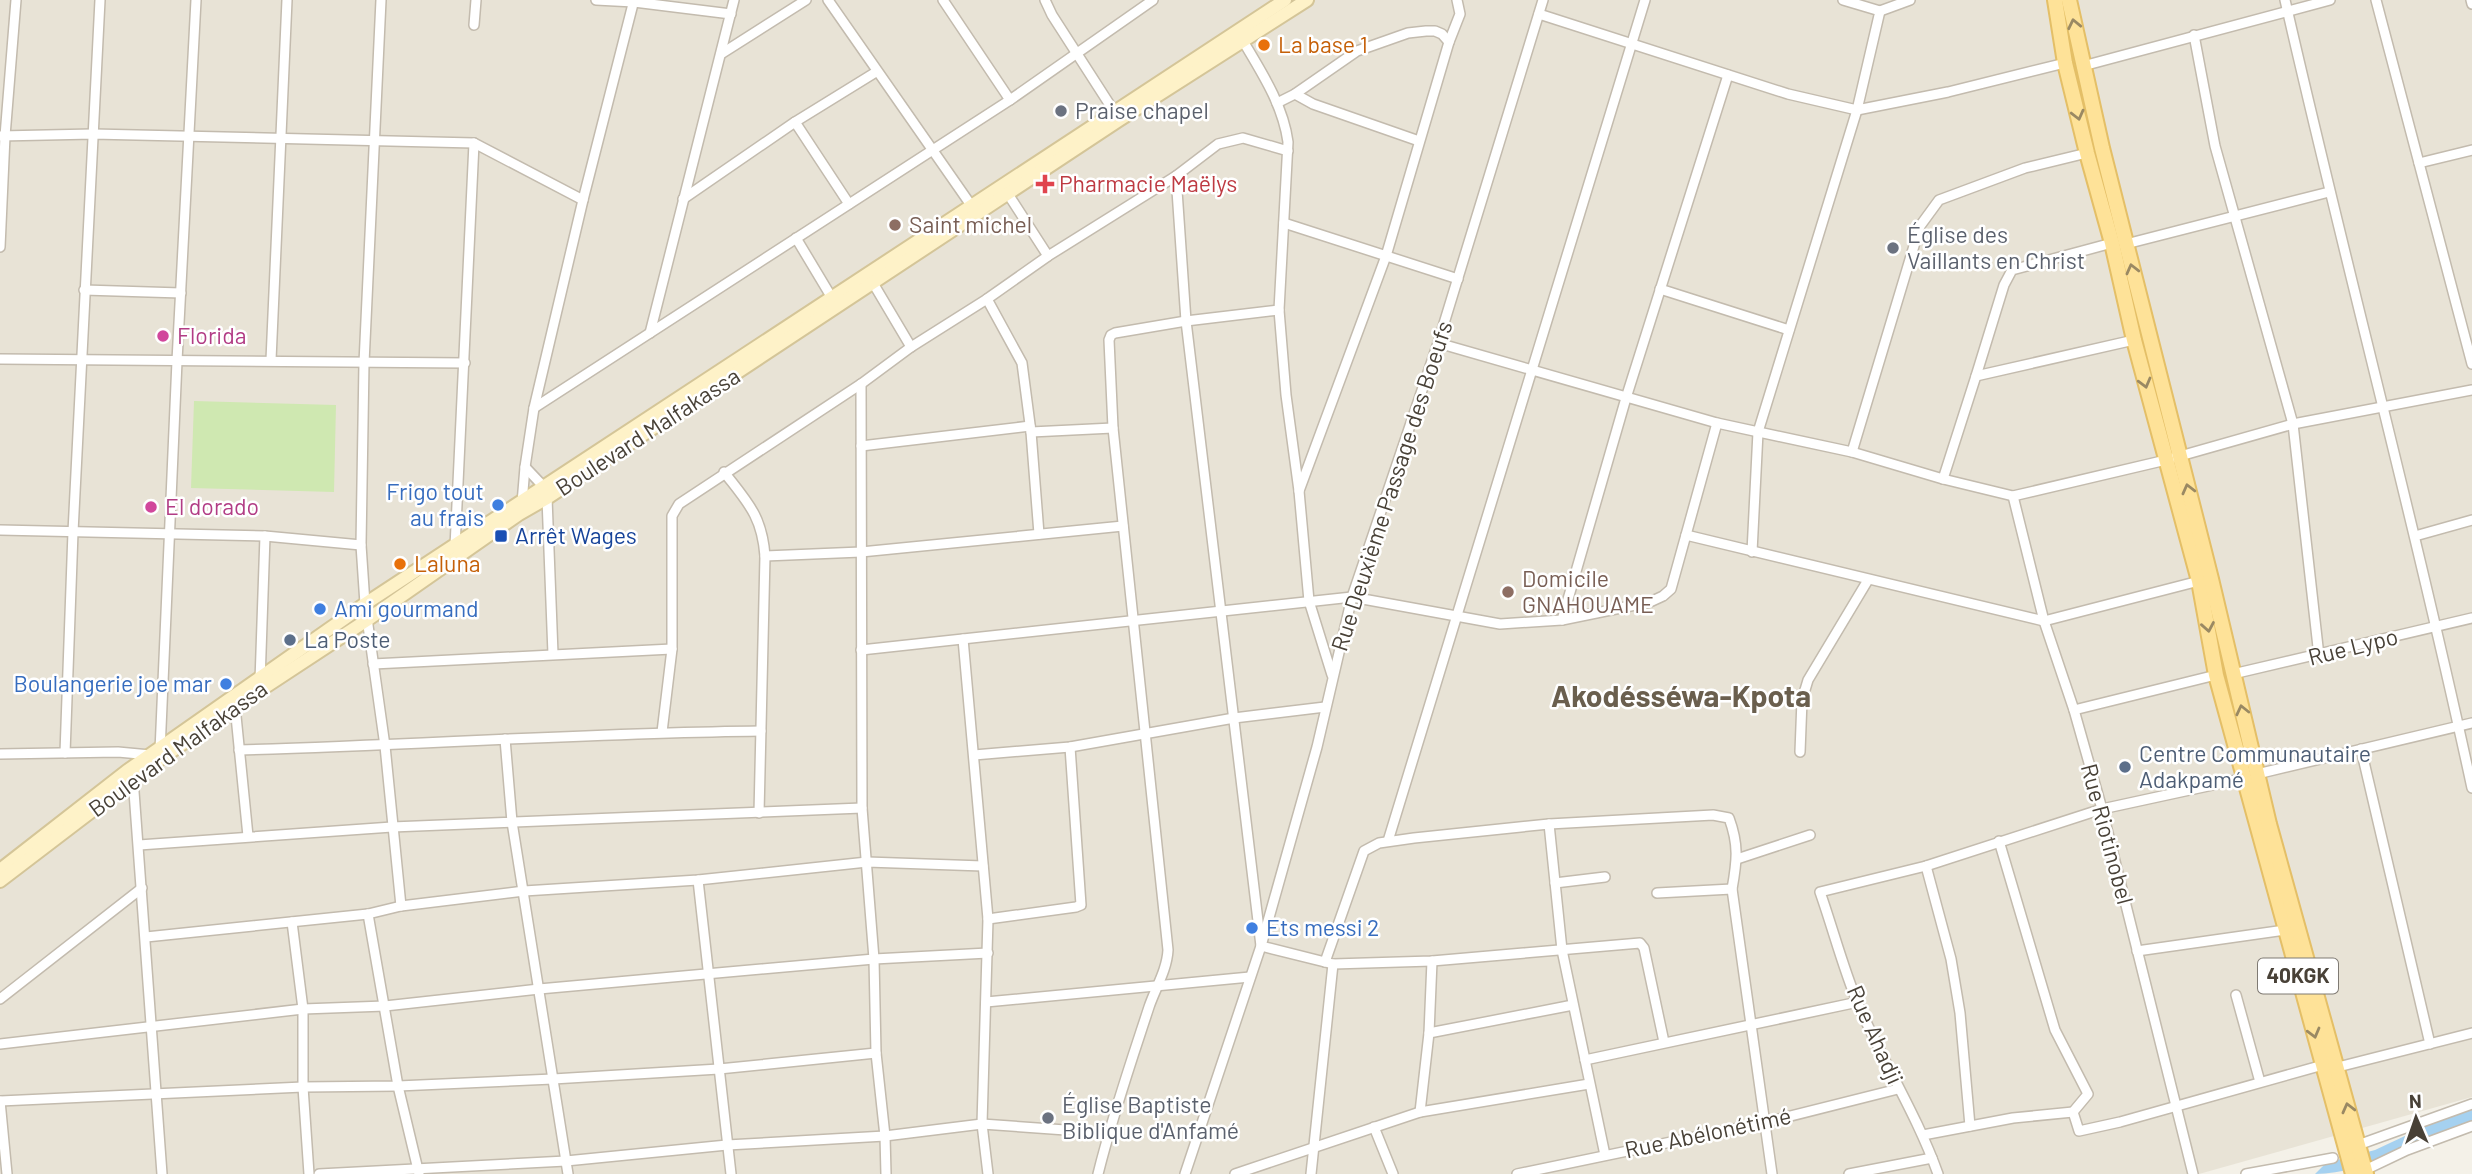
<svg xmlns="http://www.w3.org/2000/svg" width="2472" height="1174" font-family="Barlow,sans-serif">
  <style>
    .residential { fill: #e8e3d6 }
    .green { fill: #cfe8b1 }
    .water { fill: #a5d1f0 }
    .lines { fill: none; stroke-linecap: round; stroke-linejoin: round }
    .minor-casing { stroke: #c3bbae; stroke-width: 12 }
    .secondary-casing { stroke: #d4c598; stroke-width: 16 }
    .primary-casing { stroke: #e4bf67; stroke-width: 18 }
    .minor { stroke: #fff; stroke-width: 9 }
    .secondary { stroke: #fef2c8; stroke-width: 12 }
    .primary { stroke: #fee298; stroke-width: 14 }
    .oneway { stroke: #9a8963 }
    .food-dot { fill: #e8710a; stroke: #fff; stroke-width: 2.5 }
    .worship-dot { fill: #6b7280; stroke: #fff; stroke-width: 2.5 }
    .health-dot { fill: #e0444e; stroke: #fff; stroke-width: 2.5 }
    .education-dot { fill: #8d6e63; stroke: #fff; stroke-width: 2.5 }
    .hotel-dot { fill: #d1479c; stroke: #fff; stroke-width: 2.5 }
    .shop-dot { fill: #3f7fe0; stroke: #fff; stroke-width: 2.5 }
    .transit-dot { fill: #1a4fb4; stroke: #fff; stroke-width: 2.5 }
    .service-dot { fill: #5c6f8a; stroke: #fff; stroke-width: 2.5 }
    .labels { text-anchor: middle; stroke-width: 5; stroke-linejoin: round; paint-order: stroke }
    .shield { fill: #fff; stroke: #7f7a73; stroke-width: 2 }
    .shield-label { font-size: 21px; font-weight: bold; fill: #484137 }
    .food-label { font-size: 23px; fill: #c56008; stroke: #fff; text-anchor: start }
    .worship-label { font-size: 23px; fill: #5b616d; stroke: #fff; text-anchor: start }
    .health-label { font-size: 23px; fill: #be3a42; stroke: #fff; text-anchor: start }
    .education-label { font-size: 23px; fill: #785e54; stroke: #fff; text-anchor: start }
    .hotel-label { font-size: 23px; fill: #b23c85; stroke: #fff; text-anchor: start }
    .street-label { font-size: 23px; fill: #484137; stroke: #fff }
    .shop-label { font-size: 23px; fill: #366cbe; stroke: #fff; text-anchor: end }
    .transit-label { font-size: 23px; fill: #164399; stroke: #fff; text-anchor: start }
    .service-label { font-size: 23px; fill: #4e5e75; stroke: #fff; text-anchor: start }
    .district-label { font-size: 30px; font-weight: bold; fill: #6a5f4e; stroke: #fff }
  </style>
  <rect width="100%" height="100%" fill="#f4f1e8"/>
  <polygon class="residential" points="0,0 2472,0 2472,1097 2199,1174 0,1174"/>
  <polygon class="green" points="194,401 336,405 334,492 191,488"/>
  <path class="water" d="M2472,1109v12c-51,15 -103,53 -157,53l11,-11 49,-13 64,-30z"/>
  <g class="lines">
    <defs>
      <g id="minor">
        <polyline points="381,0 364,363 361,545 365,604 385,746 401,906"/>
        <polyline points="596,0 634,2 731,14"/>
        <polyline points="828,0 973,208"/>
        <polyline points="943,0 1010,100"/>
        <polyline points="1045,0 1052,15 1117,116"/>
        <path d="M2285,0c60,263 130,524 187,788"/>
        <polyline points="2376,0 2472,364"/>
        <polyline points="2471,0 2472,4"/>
        <polyline points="1880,11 1910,0"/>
        <polyline points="1539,14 1788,94 1857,110 1948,92 2065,63"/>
        <polyline points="474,25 476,0"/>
        <polyline points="2194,35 2215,146 2293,424 2319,656"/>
        <path d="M1243,41c19,32 40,64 45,101l-9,168 7,85 13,96 10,110 23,74"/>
        <polyline points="1449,42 1460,14 1457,0"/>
        <polyline points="721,54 806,0"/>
        <polyline points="2083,66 2330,0"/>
        <polyline points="1295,94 1313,104 1419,141"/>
        <polyline points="1277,103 1295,94 1357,51 1408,33 1426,31 1435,31 1442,34 1449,42 1386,256 1299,491"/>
        <polyline points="795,122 849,204"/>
        <polyline points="0,136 93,134 474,143 583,200"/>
        <polyline points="2419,163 2472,150"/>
        <polyline points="1176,176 1186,321 1261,946 1333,964 1432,961 1640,943 1644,948 1664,1042"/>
        <polyline points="1008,194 1048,256"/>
        <polyline points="683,199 795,122 876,72"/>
        <polyline points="1284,223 1458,279"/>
        <polyline points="796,238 832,298"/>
        <polyline points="2126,244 2329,192"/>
        <polyline points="0,247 5,136 16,0"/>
        <polyline points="873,283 911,347"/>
        <polyline points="1660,289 1789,330"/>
        <polyline points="84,290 181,293"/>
        <polyline points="987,299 1022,363 1031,432 1039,534"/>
        <polyline points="650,333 734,0"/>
        <polyline points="1438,343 1717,423 1852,452 1943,479 2013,496 2166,460 2293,424 2472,390"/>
        <polyline points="0,359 465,363"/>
        <polyline points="271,360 287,0"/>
        <polyline points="1976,376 2004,285 2012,270 2112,243"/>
        <polyline points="861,384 862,808 874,959 876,1053 885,1136 886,1174"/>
        <polyline points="534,408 1010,100 1153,0"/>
        <polyline points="1031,432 1113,428"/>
        <polyline points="861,446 1030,426"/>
        <polyline points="1852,452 1920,226 1939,200 2025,168 2087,153"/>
        <polyline points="525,467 543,486 547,498 553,654"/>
        <path d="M724,472c24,31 38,44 41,84l-6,257"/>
        <polyline points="1943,479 1976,376 2134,340"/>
        <polyline points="2013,496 2044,621 2074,710 2102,809 2193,1174"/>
        <polyline points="522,503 525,467 534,408 583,200 634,0"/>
        <polyline points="0,530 265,536 361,545"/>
        <polyline points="1686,535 2044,621 2199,581"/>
        <polyline points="2415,536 2472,520"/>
        <polyline points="455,547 474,143"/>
        <polyline points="1752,552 1758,432 1857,110 1880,11 1843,0"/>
        <polyline points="765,556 861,552 1123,526"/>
        <polyline points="1562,620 1626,398 1728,75"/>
        <polyline points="963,639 988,919 982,1124 988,1174"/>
        <polyline points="861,650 1352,597 1500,624 1562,620 1650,602 1663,596 1671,589 1717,423"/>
        <polyline points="373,664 672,649"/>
        <polyline points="2233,674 2472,618"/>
        <polyline points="260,681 265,536"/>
        <polyline points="235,706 248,836"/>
        <polyline points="2074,710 2216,675"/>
        <polyline points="662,732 672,649 672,516 679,504 861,384 911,347 987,299 1048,256 1176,176 1218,144 1243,138 1288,151"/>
        <polyline points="505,739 512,822 568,1174"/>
        <polyline points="2361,749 2430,1044"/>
        <path d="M239,750c174,-5 348,-17 522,-19"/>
        <polyline points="160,751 177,361 196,0"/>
        <polyline points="1800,752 1802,700 1808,680 1868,580"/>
        <polyline points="65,753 73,532 100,0"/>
        <polyline points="0,754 118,752 150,755"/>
        <polyline points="974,755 1070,747 1234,718 1325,707"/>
        <polyline points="2257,774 2472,723"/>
        <polyline points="133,778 162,1174"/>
        <polyline points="1549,824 1562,950 1605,1155"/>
        <polyline points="1388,841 1645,0"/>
        <polyline points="1999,841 2055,1030 2088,1094 2073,1112 2079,1131 2120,1122 2323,1065"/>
        <polyline points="139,845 392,827 862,808"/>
        <polyline points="1737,859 1810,835"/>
        <polyline points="1926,866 1951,959 1960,1013 1970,1126"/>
        <polyline points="698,880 731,1174"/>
        <polyline points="1555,883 1605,877"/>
        <polyline points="1657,893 1732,889"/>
        <polyline points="368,914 398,1086 419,1174"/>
        <polyline points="988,919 1076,907 1081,905 1070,747"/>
        <polyline points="292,922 303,1009 303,1087 309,1174"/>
        <polyline points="146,937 368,914 401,906 524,891 698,880 867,862 983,866"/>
        <polyline points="2137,951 2285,930"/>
        <path d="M1325,962l39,-111 15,-8 35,-5 135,-14 164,-9 16,3c10,27 8,43 3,71l40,285"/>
        <polyline points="2236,995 2260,1082"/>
        <polyline points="0,999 142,888"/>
        <polyline points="986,1002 1250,977"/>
        <polyline points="1429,1033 1573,1005"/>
        <polyline points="0,1044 303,1009 385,1006 539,989 874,959 988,953"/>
        <polyline points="1585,1060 1858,1002"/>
        <polyline points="2338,1067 2472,1033"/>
        <polyline points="0,1101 303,1087 398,1086 553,1079 719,1069 876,1053"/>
        <polyline points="0,1101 7,1174"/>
        <polyline points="1420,1112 1429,1033 1432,961"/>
        <polyline points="1374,1127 1393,1174"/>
        <polyline points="1923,1135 2013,1118 2073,1112"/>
        <polyline points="2358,1145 2472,1104"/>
        <polyline points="2365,1170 2407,1150 2472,1126"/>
        <polyline points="319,1174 566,1161 727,1145 885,1136 982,1124 1108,1133"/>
        <path d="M1098,1174c14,-57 33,-112 51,-167 6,-18 18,-37 19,-57l-55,-522 -4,-88 2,-5 4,-2 71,-12 93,-11"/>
        <polyline points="1185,1174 1261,946 1317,747 1352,597 1438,343 1543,0"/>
        <polyline points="1235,1174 1420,1112 1589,1084"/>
        <polyline points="1311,1174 1333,964"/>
        <polyline points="1517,1174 1767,1122 1898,1089"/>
        <polyline points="1849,1174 1932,1158"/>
        <path d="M1938,1174c-21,-59 -55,-112 -80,-170 -15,-36 -25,-75 -38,-112l106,-26 176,-57 143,-31"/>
        <polyline points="2246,1174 2333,1158"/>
      </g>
      <g id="secondary">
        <polyline points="0,870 127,771 365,604 1285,0"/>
        <polyline points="0,881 156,762 259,691 367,620 519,514 547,498 1119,120 1307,0"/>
      </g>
      <g id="primary">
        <polyline points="2055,0 2065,63 2087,153 2112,243 2134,340 2199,581 2216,675 2353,1174"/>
        <polyline points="2069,0 2102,148 2211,579 2269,824 2366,1174"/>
      </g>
    </defs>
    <use href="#minor" class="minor-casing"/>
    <use href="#secondary" class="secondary-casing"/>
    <use href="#primary" class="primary-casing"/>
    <use href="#minor" class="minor"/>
    <use href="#secondary" class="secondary"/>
    <use href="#primary" class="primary"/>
  </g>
  <defs><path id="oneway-chevron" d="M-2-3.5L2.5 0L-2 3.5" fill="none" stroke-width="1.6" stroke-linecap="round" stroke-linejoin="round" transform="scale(1.75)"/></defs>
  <g class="oneway">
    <use href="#oneway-chevron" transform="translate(2074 24) rotate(-102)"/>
    <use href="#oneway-chevron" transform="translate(2078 115) rotate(76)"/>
    <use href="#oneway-chevron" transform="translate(2132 269) rotate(-104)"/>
    <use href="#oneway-chevron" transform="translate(2145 383) rotate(75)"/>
    <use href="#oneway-chevron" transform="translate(2188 489) rotate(-104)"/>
    <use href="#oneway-chevron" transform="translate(2208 627) rotate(80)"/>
    <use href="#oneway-chevron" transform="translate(2242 710) rotate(-103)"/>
    <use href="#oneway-chevron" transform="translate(2314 1033) rotate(75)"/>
    <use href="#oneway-chevron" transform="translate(2348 1108) rotate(-104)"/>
  </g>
  <g class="food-dot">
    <circle cx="1264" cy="45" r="7"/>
    <circle cx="400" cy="564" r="7"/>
  </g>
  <g class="worship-dot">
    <circle cx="1061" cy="111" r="7"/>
    <circle cx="1893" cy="248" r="7"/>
    <circle cx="1048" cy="1118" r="7"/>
  </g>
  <path class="health-dot" d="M1041.5 173.5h7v7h7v7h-7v7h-7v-7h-7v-7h7z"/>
  <g class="education-dot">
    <circle cx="895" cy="225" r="7"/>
    <circle cx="1508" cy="592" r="7"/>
  </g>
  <g class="hotel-dot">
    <circle cx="163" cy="336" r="7"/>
    <circle cx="151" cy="507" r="7"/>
  </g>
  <g class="shop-dot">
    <circle cx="498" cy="505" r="7"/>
    <circle cx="320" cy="609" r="7"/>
    <circle cx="226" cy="684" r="7"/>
    <circle cx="1252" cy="928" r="7"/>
  </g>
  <rect class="transit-dot" x="494" y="529" width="14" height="14" rx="3.5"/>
  <g class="service-dot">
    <circle cx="290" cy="640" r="7"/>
    <circle cx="2125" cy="767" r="7"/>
  </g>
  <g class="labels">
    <rect class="shield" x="2258" y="958.5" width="80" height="35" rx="5"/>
    <g class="shield-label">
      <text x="2298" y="983">40KGK</text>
    </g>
    <g class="food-label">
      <text x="1278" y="53">La base 1</text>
      <text x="414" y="572">Laluna</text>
    </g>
    <g class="worship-label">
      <text x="1075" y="119">Praise chapel</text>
      <text x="1907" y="243">Église des<tspan x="1907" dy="26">Vaillants en Christ</tspan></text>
      <text x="1062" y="1113">Église Baptiste<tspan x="1062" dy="26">Biblique d'Anfamé</tspan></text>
    </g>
    <g class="health-label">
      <text x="1059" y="192">Pharmacie Maëlys</text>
    </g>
    <g class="education-label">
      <text x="909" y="233">Saint michel</text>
      <text x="1522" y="587">Domicile<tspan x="1522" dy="26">GNAHOUAME</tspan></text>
    </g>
    <g class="hotel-label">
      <text x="177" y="344">Florida</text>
      <text x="165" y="515">El dorado</text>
    </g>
    <g class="street-label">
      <text transform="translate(648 432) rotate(-33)" y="8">Boulevard Malfakassa</text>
      <text transform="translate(1392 486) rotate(-72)" y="8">Rue Deuxième Passage des Boeufs</text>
      <text transform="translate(2353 647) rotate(-14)" y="8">Rue Lypo</text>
      <text transform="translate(178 749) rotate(-36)" y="8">Boulevard Malfakassa</text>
      <text transform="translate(2107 834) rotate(75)" y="8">Rue Riotinobel</text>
      <text transform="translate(1875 1035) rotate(66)" y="8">Rue Ahadji</text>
      <text transform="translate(1708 1133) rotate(-12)" y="8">Rue Abélonétimé</text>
    </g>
    <g class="shop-label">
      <text x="484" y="500">Frigo tout<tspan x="484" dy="26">au frais</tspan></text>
      <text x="334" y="617" text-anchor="start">Ami gourmand</text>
      <text x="212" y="692">Boulangerie joe mar</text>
      <text x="1266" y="936" text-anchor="start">Ets messi 2</text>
    </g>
    <g class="transit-label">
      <text x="515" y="544">Arrêt Wages</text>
    </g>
    <g class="service-label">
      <text x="304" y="648">La Poste</text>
      <text x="2139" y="762">Centre Communautaire<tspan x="2139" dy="26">Adakpamé</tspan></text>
    </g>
    <g class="district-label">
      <text x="1681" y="707">Akodésséwa-Kpota</text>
    </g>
  </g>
  <g transform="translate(2416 1118) rotate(358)" stroke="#ffffff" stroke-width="5" paint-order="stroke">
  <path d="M0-5L12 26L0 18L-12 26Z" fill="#484137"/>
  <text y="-10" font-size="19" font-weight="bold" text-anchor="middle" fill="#484137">N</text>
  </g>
</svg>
